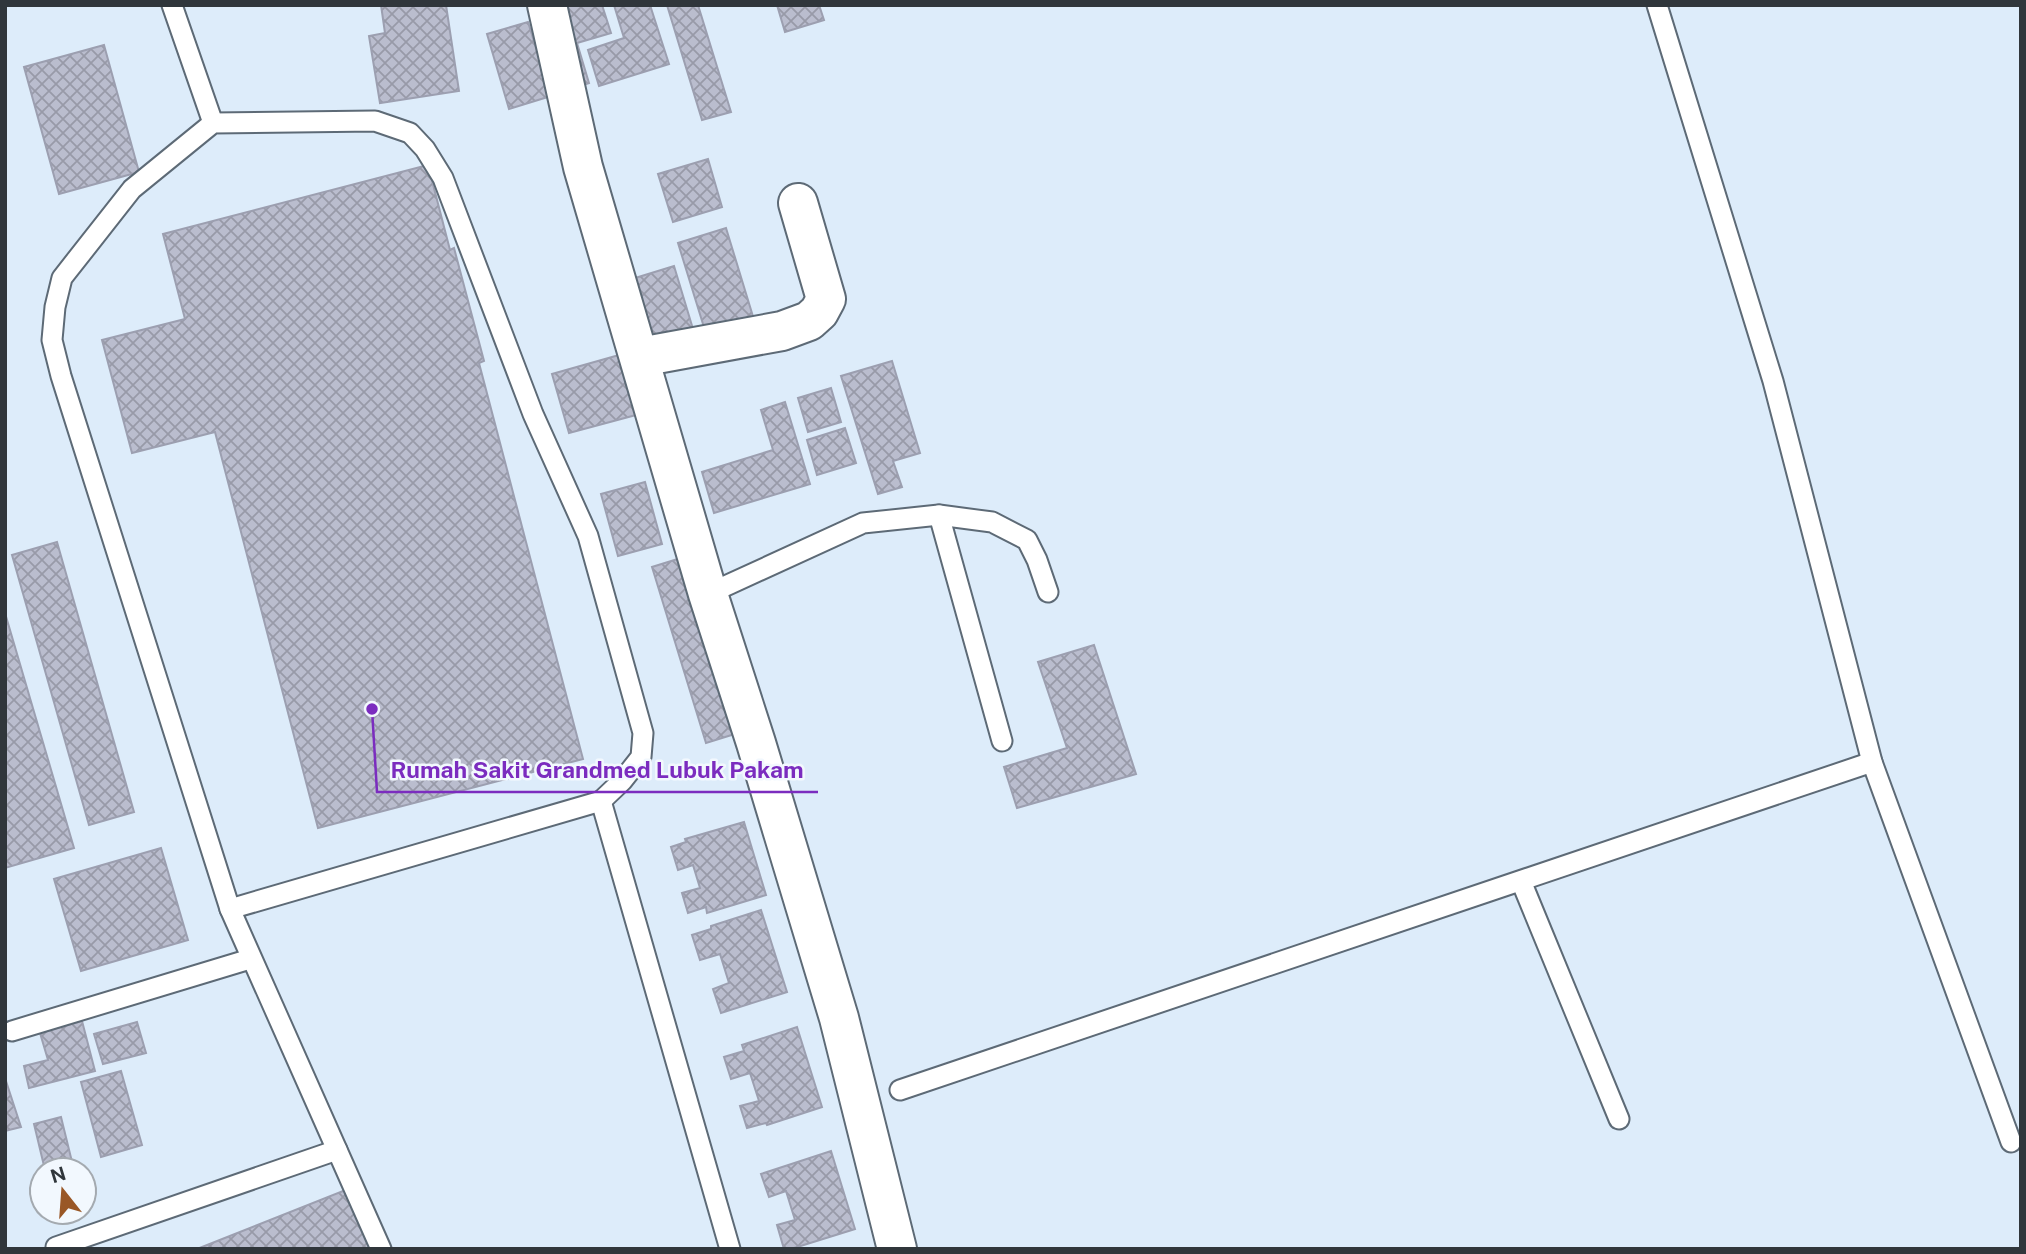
<svg xmlns="http://www.w3.org/2000/svg" width="2026" height="1254" font-family="'Public Sans',sans-serif">
  <style>
    .building { fill: url(#building-cross-hatch); stroke: #9c9fb0; stroke-width: 2 }
    .lines { fill: none; stroke-linecap: round; stroke-linejoin: round }
    .lane-casing { stroke: #5d6a76; stroke-width: 23 }
    .street-casing { stroke: #5d6a76; stroke-width: 42 }
    .lane { stroke: #fff; stroke-width: 19 }
    .street { stroke: #fff; stroke-width: 38 }
    .leader { fill: none; stroke: #7b2cbf; stroke-width: 2.5 }
    .callout-dot { fill: #7b2cbf; stroke: #f2f8fe; stroke-width: 2.5 }
    .callout-label { font-size: 23px; text-anchor: middle; font-weight: bold; fill: #7b2cbf; stroke: #f2f8fe; stroke-width: 5; stroke-linejoin: round; paint-order: stroke }
  </style>
  <defs>
    <pattern id="building-cross-hatch" width="8" height="8" patternUnits="userSpaceOnUse" patternTransform="scale(1.75)"><rect width="8" height="8" fill="#babdce"/><path d="M0 0l8 8M0 8l8-8" fill="none" stroke="#989aa8"/></pattern>
  </defs>
  <rect width="100%" height="100%" fill="#ddecfa"/>
  <g class="building">
    <polygon points="381,5 446,5 459,91 380,103 369,36 385,33"/>
    <polygon points="552,5 602,5 611,33 577,43 589,83 577,87"/>
    <polygon points="614,5 650,5 669,64 599,86 588,50 624,38"/>
    <polygon points="667,5 698,5 731,112 702,120"/>
    <polygon points="777,5 819,5 824,20 785,32"/>
    <polygon points="528,22 551,96 509,109 487,34"/>
    <polygon points="104,45 139,172 59,194 24,67"/>
    <polygon points="708,159 722,207 673,222 658,174"/>
    <polygon points="428,165 450,250 454,248 484,361 479,363 583,759 318,828 215,432 132,453 102,340 185,319 163,234"/>
    <polygon points="726,228 755,323 707,337 678,243"/>
    <polygon points="674,266 693,329 651,342 632,279"/>
    <polygon points="619,355 636,415 569,433 552,374"/>
    <polygon points="892,361 920,453 893,461 902,487 878,494 841,376"/>
    <polygon points="831,388 841,422 808,432 798,398"/>
    <polygon points="785,402 810,484 714,513 702,472 773,450 761,410"/>
    <polygon points="845,428 856,463 817,475 807,440"/>
    <polygon points="645,482 662,544 618,556 601,494"/>
    <polygon points="57,542 134,812 89,825 12,555"/>
    <polygon points="684,557 738,733 706,743 652,567"/>
    <polygon points="5,613 74,848 5,868"/>
    <polygon points="1094,645 1136,774 1017,808 1004,767 1067,748 1038,662"/>
    <polygon points="744,822 766,895 707,913 706,907 688,913 682,893 700,888 693,865 678,870 671,847 686,842 685,839"/>
    <polygon points="161,848 188,940 81,971 54,879"/>
    <polygon points="761,910 787,992 721,1013 713,989 729,983 720,954 700,960 692,935 711,929 711,926"/>
    <polygon points="82,1021 95,1071 29,1088 24,1066 48,1060 40,1033"/>
    <polygon points="137,1022 146,1053 103,1064 94,1034"/>
    <polygon points="797,1027 822,1107 767,1125 766,1123 747,1128 740,1106 759,1101 750,1073 731,1079 724,1057 744,1051 742,1045"/>
    <polygon points="121,1071 142,1145 101,1157 81,1082"/>
    <polygon points="5,1078 21,1127 5,1131"/>
    <polygon points="61,1117 74,1170 45,1170 34,1124"/>
    <polygon points="831,1151 855,1229 791,1249 784,1249 777,1225 795,1220 786,1191 769,1197 761,1174"/>
    <polygon points="348,1189 372,1249 197,1249"/>
  </g>
  <g class="lines">
    <defs>
      <g id="lane">
        <polyline points="172,5 213,123"/>
        <polyline points="1657,5 1773,381 1872,762 2011,1142"/>
        <polyline points="939,515 1002,741"/>
        <polyline points="708,594 863,523 939,515 992,522 1027,540 1037,560 1048,592"/>
        <polyline points="1521,881 1619,1119"/>
        <polyline points="230,909 601,801"/>
        <polyline points="12,1031 250,959"/>
        <polyline points="900,1090 1872,762"/>
        <polyline points="56,1247 337,1150"/>
        <polyline points="381,1249 230,909 61,376 52,340 55,307 62,278 132,189 213,123 375,121 410,133 425,149 443,178 533,414 588,536 643,733 641,757 622,781 601,801 730,1249"/>
      </g>
      <g id="street">
        <polyline points="547,5 583,167 708,594 756,743 839,1018 897,1249"/>
        <polyline points="640,357 782,331 809,321 819,312 826,299 798,203"/>
      </g>
    </defs>
    <use href="#lane" class="lane-casing"/>
    <use href="#street" class="street-casing"/>
    <use href="#lane" class="lane"/>
    <use href="#street" class="street"/>
  </g>
  <path class="leader" d="M372 709L377 792H818"/>
  <circle class="callout-dot" cx="372" cy="709" r="7"/>
  <g class="callout-label">
    <text x="597" y="778">Rumah Sakit Grandmed Lubuk Pakam</text>
  </g>
  <rect width="2026" height="1254" fill="none" stroke="#30363b" stroke-width="14"/>
  <g transform="translate(63 1191) rotate(343)"><circle r="33" fill="#f2f8fe" stroke="#a4aab0" stroke-width="2"/>
  <path d="M0-5L12 26L0 18L-12 26Z" fill="#995726"/>
  <text y="-10" font-size="19" font-weight="bold" text-anchor="middle" fill="#30363b">N</text>
  </g>
</svg>
